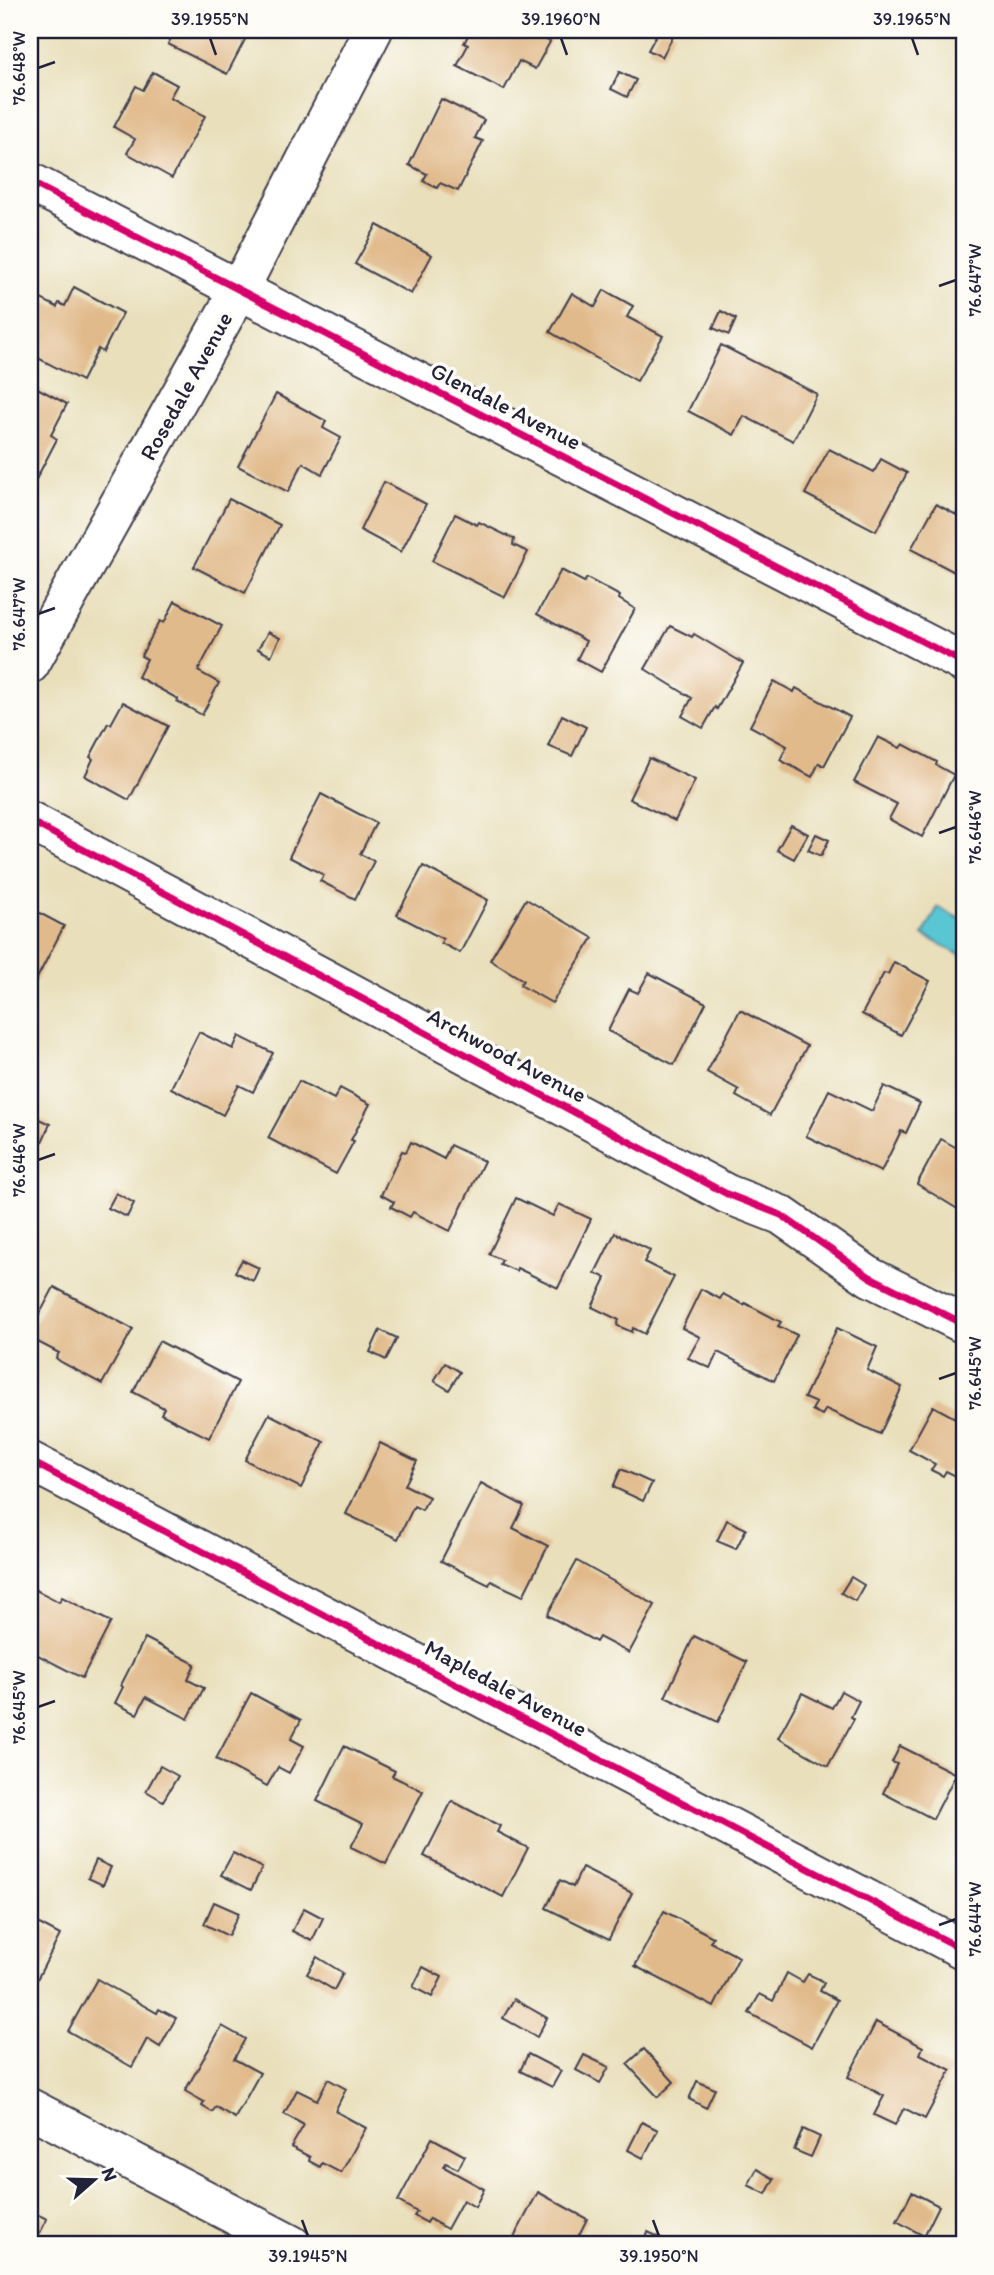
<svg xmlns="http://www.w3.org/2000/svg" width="994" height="2275" font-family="Itim,sans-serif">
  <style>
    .water { fill: #5ac6d4; stroke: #3e7488; stroke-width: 2 }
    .building { fill: #e1ba8b }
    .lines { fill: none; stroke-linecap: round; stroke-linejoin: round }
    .street-casing { stroke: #403e4e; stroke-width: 42 }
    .street { stroke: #fff; stroke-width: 38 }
    .cycleway-casing { stroke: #fdfcf7; stroke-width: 11 }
    .cycleway { stroke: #d6006c; stroke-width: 7 }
    .ticks { fill: none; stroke: #22223b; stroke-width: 2.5 }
    .labels { text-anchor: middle; stroke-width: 7; stroke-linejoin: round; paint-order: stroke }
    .street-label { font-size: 23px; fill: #22223b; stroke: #fdfcf7 }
    .neatline { fill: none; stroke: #22223b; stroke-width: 2.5 }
    .ticks-label { font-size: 18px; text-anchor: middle; fill: #22223b }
  </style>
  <rect width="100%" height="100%" fill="#fdfcf7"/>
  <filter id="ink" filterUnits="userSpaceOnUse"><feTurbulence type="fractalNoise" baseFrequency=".0143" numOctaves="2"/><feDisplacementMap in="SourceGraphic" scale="14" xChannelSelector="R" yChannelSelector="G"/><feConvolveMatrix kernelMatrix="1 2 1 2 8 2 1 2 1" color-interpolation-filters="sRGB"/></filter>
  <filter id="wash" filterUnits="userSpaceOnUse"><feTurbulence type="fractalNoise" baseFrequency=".00686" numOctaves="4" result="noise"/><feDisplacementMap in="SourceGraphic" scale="28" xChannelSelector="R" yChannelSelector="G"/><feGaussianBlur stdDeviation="1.57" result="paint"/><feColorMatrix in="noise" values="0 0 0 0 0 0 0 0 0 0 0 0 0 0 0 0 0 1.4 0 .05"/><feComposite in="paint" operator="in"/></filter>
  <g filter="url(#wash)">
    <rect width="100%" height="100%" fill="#e9dfbb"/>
    <polygon class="water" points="938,907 964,921 964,957 923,935"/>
    <g id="blocks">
      <g class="building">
        <polygon points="175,30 250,30 227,74 168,44"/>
        <polygon points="471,30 534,30 532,32 550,42 535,69 519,61 504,90 457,66 468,45 464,43"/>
        <polygon points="659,30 669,30 675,33 662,57 648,50"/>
        <polygon points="153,72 177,85 170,97 205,116 172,178 127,153 135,139 114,127 136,86 143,90"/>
        <polygon points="619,72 636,80 627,97 611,89"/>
        <polygon points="441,99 484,120 475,138 483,141 458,191 440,183 437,188 423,181 427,174 409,165"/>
        <polygon points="377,225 432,255 411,294 355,264"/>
        <polygon points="74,287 123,313 103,352 98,349 82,381 30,354 30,301 33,295 57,307 59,303 65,306"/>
        <polygon points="604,290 633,306 627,317 663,336 637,381 550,332 572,293 595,307"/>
        <polygon points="721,311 736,319 729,335 713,328"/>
        <polygon points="721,345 817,394 793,441 744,416 734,435 688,411"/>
        <polygon points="30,384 67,404 51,435 57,439 30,491"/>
        <polygon points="276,394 326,421 323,428 341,438 322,474 303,463 288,492 238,466"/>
        <polygon points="829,449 874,472 881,459 907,473 876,531 805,494"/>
        <polygon points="384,482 426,504 401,552 360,530"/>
        <polygon points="229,499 280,525 245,593 194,567"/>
        <polygon points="936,504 964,519 964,577 911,549"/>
        <polygon points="455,514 477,525 479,522 514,539 513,545 528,552 505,597 432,561"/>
        <polygon points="561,570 584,582 587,578 620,596 619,599 635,609 601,672 577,659 586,641 537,614"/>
        <polygon points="175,601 222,626 198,671 219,683 202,715 177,701 178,699 138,677 147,659 141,656 142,654 160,621 164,623"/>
        <polygon points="670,626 692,637 694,634 743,663 717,709 715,707 703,728 682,716 692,698 645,669"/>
        <polygon points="268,632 280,638 271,656 258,649"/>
        <polygon points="774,681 794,692 796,688 850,717 824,766 819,763 812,777 780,760 787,746 750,726"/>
        <polygon points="123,702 168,726 129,800 85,776 93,759 90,757 108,723 111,724"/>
        <polygon points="562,715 586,727 572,756 548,746"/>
        <polygon points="878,737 900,748 903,744 937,762 936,765 954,775 922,837 889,819 897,804 854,782"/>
        <polygon points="649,758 695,780 675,821 629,799"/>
        <polygon points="321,794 376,823 360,854 374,861 355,899 320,881 324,875 289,857"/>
        <polygon points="791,825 808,834 794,859 777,850"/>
        <polygon points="816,834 829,840 821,856 808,850"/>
        <polygon points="423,866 488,900 460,953 441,943 443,939 397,915"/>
        <polygon points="526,899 593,938 552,1003 520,985 523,980 490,960"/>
        <polygon points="30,908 64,926 30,992"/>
        <polygon points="894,962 930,981 901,1035 862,1014 884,973 888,974"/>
        <polygon points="649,973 706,1003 674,1065 608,1031 629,989 638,993"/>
        <polygon points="740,1010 807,1046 770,1115 736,1096 739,1090 707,1072"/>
        <polygon points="199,1032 233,1049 239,1036 273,1053 253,1092 239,1085 223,1115 171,1088"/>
        <polygon points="299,1081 334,1099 340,1088 370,1104 351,1140 354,1141 336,1174 268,1138"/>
        <polygon points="884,1086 920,1103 906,1133 901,1131 881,1172 806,1136 829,1090 872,1111"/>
        <polygon points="30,1115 50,1124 42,1142 30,1137"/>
        <polygon points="941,1139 964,1152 964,1213 917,1184"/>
        <polygon points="411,1142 444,1159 450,1145 484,1161 450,1231 413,1212 410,1217 391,1207 394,1202 381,1195 402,1151 406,1152"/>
        <polygon points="116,1193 134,1203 127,1217 108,1208"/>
        <polygon points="516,1198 553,1216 559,1204 591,1219 558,1288 517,1268 516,1271 500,1264 502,1260 489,1254"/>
        <polygon points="615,1233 648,1249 650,1251 644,1262 674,1277 645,1334 633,1328 632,1332 618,1326 617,1325 619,1320 592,1307 606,1278 595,1273"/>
        <polygon points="242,1260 259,1268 253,1281 235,1272"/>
        <polygon points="54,1287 133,1329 102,1384 61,1362 56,1358 59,1353 30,1338 30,1332"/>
        <polygon points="701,1289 720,1299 723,1294 744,1305 745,1303 781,1322 778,1326 797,1335 774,1381 718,1352 710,1368 688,1358 700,1337 682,1328"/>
        <polygon points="837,1328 877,1347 867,1370 902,1387 880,1434 826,1409 822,1415 812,1410 816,1403 804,1398"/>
        <polygon points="380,1330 397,1338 386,1360 370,1352"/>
        <polygon points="159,1341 238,1382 209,1438 161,1414 164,1408 133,1392"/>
        <polygon points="445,1363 460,1372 449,1390 434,1381"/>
        <polygon points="933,1406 955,1418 957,1414 964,1417 964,1480 946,1471 943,1476 931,1470 935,1464 909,1450"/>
        <polygon points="269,1414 324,1442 301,1488 245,1460"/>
        <polygon points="380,1443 417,1461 405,1485 429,1497 422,1510 414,1506 398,1539 346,1514"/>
        <polygon points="621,1469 652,1483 643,1501 613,1487"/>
        <polygon points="481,1483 524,1506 513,1528 548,1546 523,1596 491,1581 489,1585 441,1561"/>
        <polygon points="727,1520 746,1529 736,1549 717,1541"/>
        <polygon points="577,1561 655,1605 629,1653 599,1637 596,1642 547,1615"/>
        <polygon points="851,1577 864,1585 855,1601 841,1593"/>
        <polygon points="30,1587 59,1602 62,1597 111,1622 82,1678 30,1651"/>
        <polygon points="694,1636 747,1662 718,1722 665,1697"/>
        <polygon points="145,1638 195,1664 188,1680 204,1688 188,1719 146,1697 137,1714 115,1703 123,1687 121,1685"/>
        <polygon points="841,1691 859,1701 851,1717 854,1719 828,1766 778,1738 802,1693 832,1708"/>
        <polygon points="251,1693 301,1720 291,1739 304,1746 289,1773 278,1767 267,1786 216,1759"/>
        <polygon points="344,1746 395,1771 392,1776 423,1791 386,1864 351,1847 363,1824 317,1801"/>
        <polygon points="900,1746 956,1774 933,1819 883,1793 897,1764 892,1762"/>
        <polygon points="160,1766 178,1776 163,1801 146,1791"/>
        <polygon points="452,1801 498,1825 500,1826 497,1832 528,1848 503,1897 424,1856"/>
        <polygon points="233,1853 262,1868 251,1890 221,1875"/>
        <polygon points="96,1860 111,1867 103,1885 88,1878"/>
        <polygon points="582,1868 632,1893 609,1939 546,1908 560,1880 573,1887"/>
        <polygon points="214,1902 239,1913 228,1936 204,1924"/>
        <polygon points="304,1908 323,1918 312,1941 292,1931"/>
        <polygon points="664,1911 713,1937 710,1942 739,1957 714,2007 635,1966"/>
        <polygon points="30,1919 60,1935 30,1993"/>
        <polygon points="317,1957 343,1973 334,1990 307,1974"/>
        <polygon points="423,1967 442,1977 432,1997 413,1987"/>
        <polygon points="787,1973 803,1982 808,1974 819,1979 824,1983 820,1991 837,2000 812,2047 749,2013 760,1994 773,2001"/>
        <polygon points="97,1979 157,2013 159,2009 176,2018 160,2047 147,2039 132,2067 68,2031"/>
        <polygon points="514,1999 547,2018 537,2037 503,2018"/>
        <polygon points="876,2022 923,2047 920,2054 951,2070 925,2119 904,2108 895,2125 874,2115 884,2096 848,2077"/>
        <polygon points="222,2026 245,2039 234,2059 260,2073 235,2118 216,2107 212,2112 202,2106 204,2102 185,2091"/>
        <polygon points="644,2049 674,2082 658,2097 627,2064"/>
        <polygon points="528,2054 561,2071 552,2087 520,2071"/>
        <polygon points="584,2055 609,2067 600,2083 576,2070"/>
        <polygon points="328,2079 346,2089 335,2111 366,2128 341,2173 322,2163 320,2167 309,2161 310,2157 291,2147 304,2125 284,2114 297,2090 317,2100"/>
        <polygon points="697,2081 715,2089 706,2108 689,2099"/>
        <polygon points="642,2122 658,2130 643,2158 628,2150"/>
        <polygon points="803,2129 820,2137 811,2157 794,2150"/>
        <polygon points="432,2138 465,2156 458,2169 446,2163 444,2167 484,2189 475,2207 463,2200 447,2229 429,2219 427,2223 414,2216 417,2212 398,2201"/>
        <polygon points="757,2169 774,2179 766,2194 748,2185"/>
        <polygon points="538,2192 587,2219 574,2245 510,2245"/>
        <polygon points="912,2192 939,2206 924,2236 897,2221"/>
        <polygon points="30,2211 47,2219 34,2245 30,2245"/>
        <polygon points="648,2232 676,2245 642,2245"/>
      </g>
    </g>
  </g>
  <g filter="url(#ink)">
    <use href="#blocks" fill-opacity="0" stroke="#403e4e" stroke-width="2"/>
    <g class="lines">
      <defs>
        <g id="street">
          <polyline points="30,182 964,663"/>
          <polyline points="30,664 239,290 373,30"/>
          <polyline points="30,821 727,1194 781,1215 870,1277 964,1324"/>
          <polyline points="30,1461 964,1950"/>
          <polyline points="30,2108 292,2245"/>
        </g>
      </defs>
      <use href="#street" class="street-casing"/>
      <use href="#street" class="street"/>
      <defs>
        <g id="cycleway">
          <polyline points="30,182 964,663"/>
          <polyline points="30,821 727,1194 781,1215 870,1277 964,1324"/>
          <polyline points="30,1461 964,1950"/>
        </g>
      </defs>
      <use href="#cycleway" class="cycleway-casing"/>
      <use href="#cycleway" class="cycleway"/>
    </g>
  </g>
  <path class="ticks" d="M210,38l6,17M561,38l6,17M912,38l6,17M38,68l17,-6M939,286l17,-6M38,614l17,-6M939,833l17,-6M38,1160l17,-6M939,1379l17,-6M38,1707l17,-6M939,1925l17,-6M302,2220l6,16M653,2220l6,16"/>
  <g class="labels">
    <g class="street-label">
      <text transform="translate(186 386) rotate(-61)" y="8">Rosedale Avenue</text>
      <text transform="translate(506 406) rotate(27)" y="8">Glendale Avenue</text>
      <text transform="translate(507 1055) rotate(28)" y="8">Archwood Avenue</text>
      <text transform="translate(506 1688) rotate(28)" y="8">Mapledale Avenue</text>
    </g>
  </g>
  <rect width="994" height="2275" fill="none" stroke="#fdfcf7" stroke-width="77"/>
  <g transform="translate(94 2180) rotate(70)" stroke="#fdfcf7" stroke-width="5" paint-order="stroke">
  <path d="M0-5L12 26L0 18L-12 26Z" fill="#22223b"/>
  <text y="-10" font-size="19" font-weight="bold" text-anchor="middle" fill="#22223b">N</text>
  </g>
  <rect x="38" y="38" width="918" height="2198" class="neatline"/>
  <g class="ticks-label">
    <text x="210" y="25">39.1955°N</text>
    <text x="561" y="25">39.1960°N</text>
    <text x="912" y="25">39.1965°N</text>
    <text transform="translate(19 68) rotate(-90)" y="6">76.648°W</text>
    <text transform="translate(975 280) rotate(-90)" y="6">76.647°W</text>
    <text transform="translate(19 614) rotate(-90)" y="6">76.647°W</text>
    <text transform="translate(975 827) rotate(-90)" y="6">76.646°W</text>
    <text transform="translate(19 1160) rotate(-90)" y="6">76.646°W</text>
    <text transform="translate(975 1373) rotate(-90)" y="6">76.645°W</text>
    <text transform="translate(19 1707) rotate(-90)" y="6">76.645°W</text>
    <text transform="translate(975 1919) rotate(-90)" y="6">76.644°W</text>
    <text x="308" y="2262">39.1945°N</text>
    <text x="659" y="2262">39.1950°N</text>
  </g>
</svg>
